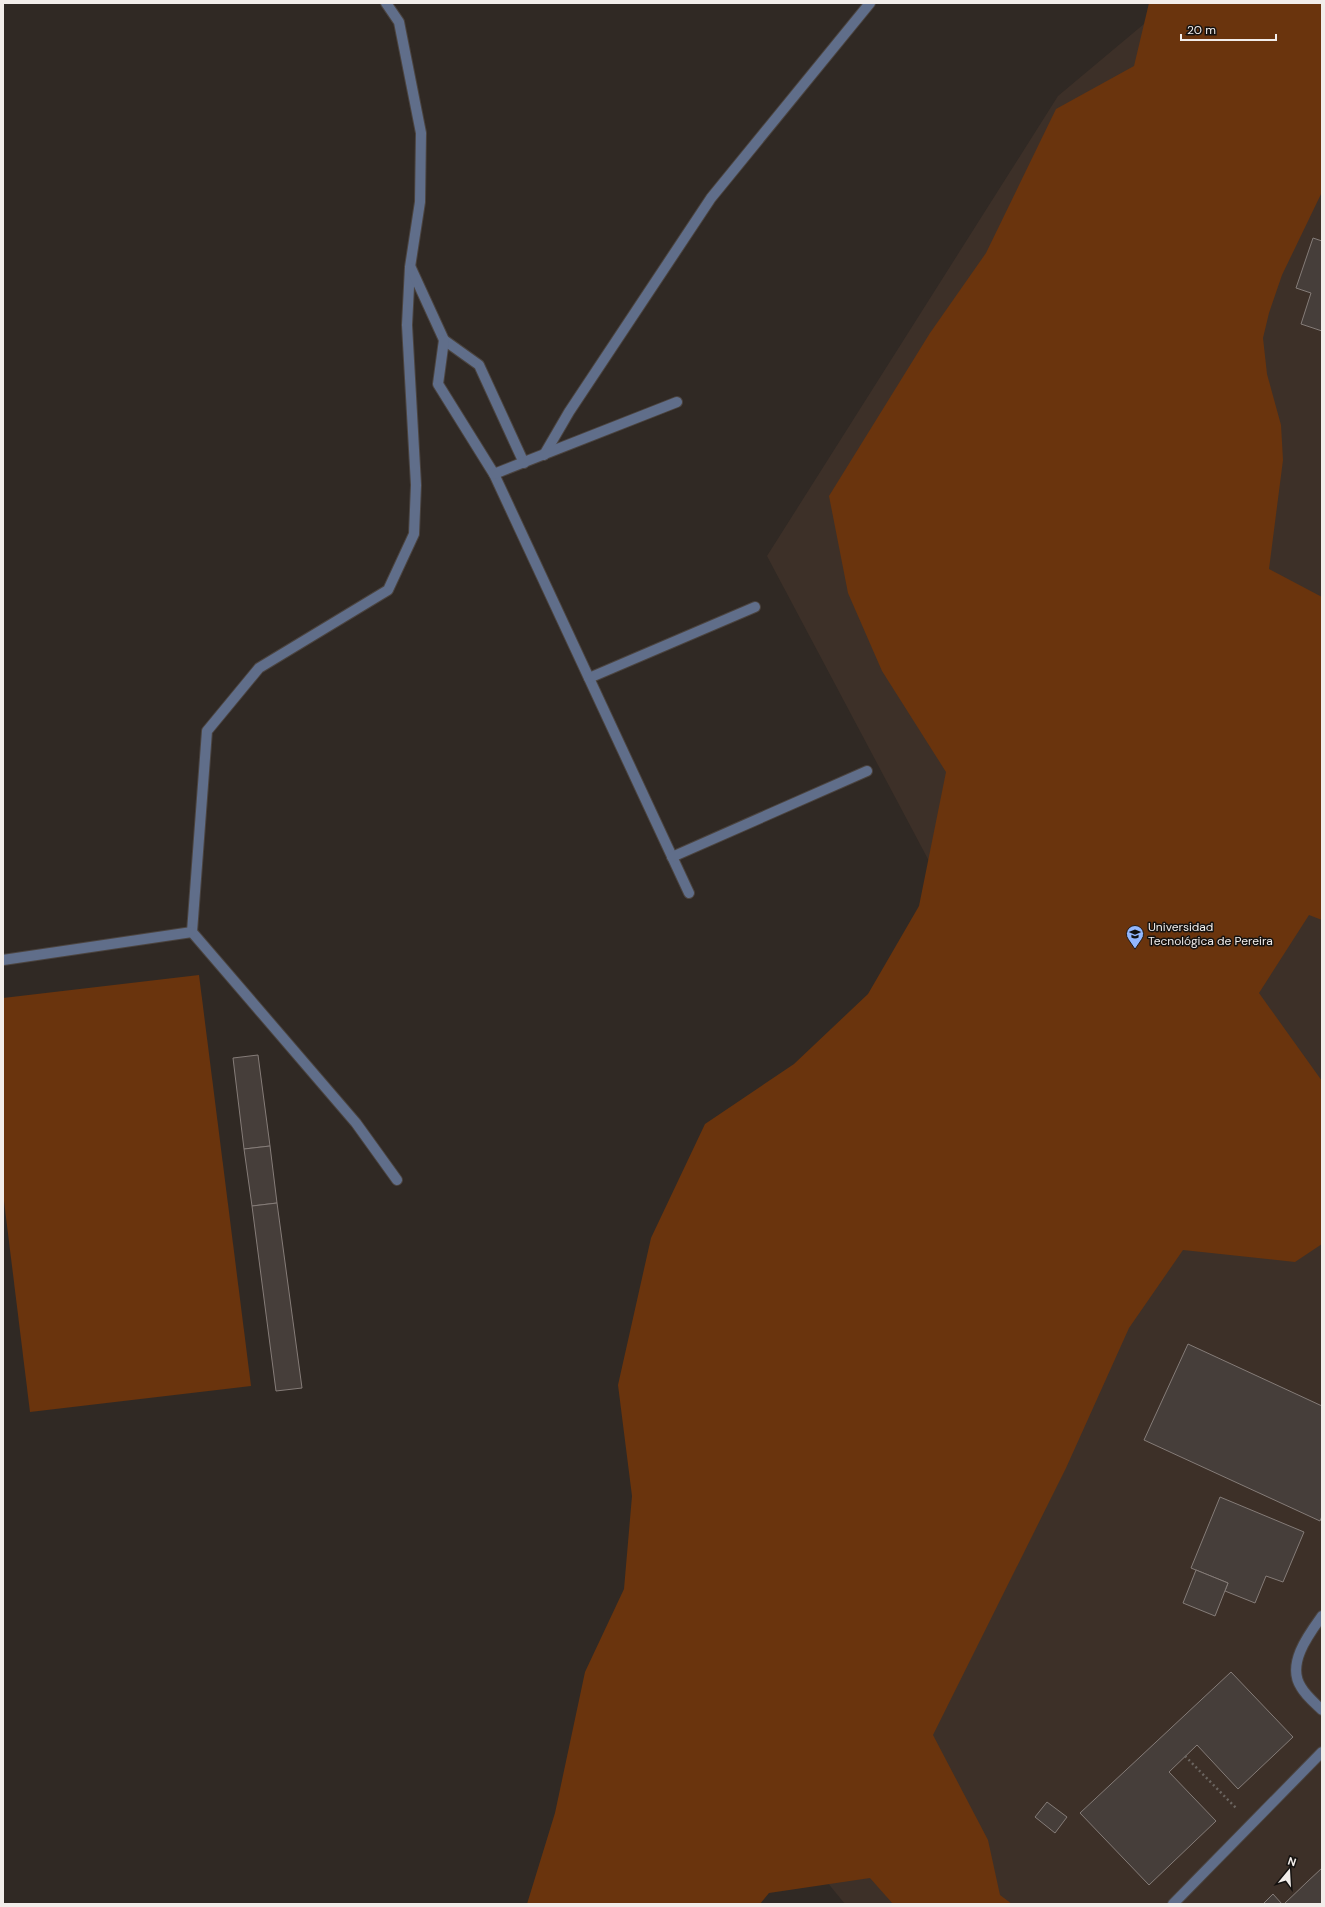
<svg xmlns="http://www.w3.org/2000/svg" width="1325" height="1907" font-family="'DM Sans',sans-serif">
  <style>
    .built { fill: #3d3028 }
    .green { fill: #6a340d }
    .building { fill: #463e3a; stroke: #857c78 }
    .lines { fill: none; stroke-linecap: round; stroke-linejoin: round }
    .minor-casing { stroke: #4b4440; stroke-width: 12 }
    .path { stroke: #6b6560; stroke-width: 2.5; stroke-dasharray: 2 3; stroke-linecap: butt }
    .minor { stroke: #606e8a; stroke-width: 10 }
    .labels { text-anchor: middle; stroke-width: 3; stroke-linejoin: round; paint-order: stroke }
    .poi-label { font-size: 12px; fill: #f2edea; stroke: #151210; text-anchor: start }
  </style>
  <rect width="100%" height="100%" fill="#302924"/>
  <polygon class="built" points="1169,3 1322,3 1322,1904 845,1904 664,1683 915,1088 938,878 767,556 1058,96"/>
  <g class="green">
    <polygon points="1149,3 1322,3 1322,192 1282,275 1269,313 1263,338 1267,374 1281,425 1283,460 1269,569 1322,597 1322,920 1309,915 1259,993 1322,1081 1322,1244 1295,1262 1183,1250 1129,1328 1066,1468 933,1735 988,1840 1000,1895 1012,1904 893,1904 870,1878 769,1893 760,1904 527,1904 555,1813 585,1672 624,1589 632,1496 618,1385 651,1238 705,1124 794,1064 868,994 919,906 946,772 882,671 848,593 829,496 930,333 986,253 1056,109 1134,66"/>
    <polygon points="199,975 251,1386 30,1412 3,1193 3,998"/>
  </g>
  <g class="building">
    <polygon points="1313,238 1322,241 1322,331 1301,324 1311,293 1296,288"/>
    <polygon points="258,1055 270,1146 244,1149 233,1058"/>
    <polygon points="270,1146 277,1203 252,1206 244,1149"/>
    <polygon points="277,1203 302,1388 276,1391 252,1206"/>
    <polygon points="1188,1344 1322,1406 1322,1516 1320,1521 1144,1440"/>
    <polygon points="1220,1497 1304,1532 1283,1582 1266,1576 1255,1603 1225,1591 1228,1583 1191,1568"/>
    <polygon points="1196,1570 1228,1583 1215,1616 1183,1603"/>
    <polygon points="1231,1672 1293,1737 1238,1789 1197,1745 1169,1772 1216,1821 1149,1885 1080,1813"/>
    <polygon points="1047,1802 1067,1817 1055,1833 1035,1817"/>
    <polygon points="1322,1868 1322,1904 1284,1904 1307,1882"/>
    <polygon points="1273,1894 1282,1904 1263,1904"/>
  </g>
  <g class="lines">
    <defs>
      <g id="minor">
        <polyline points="386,3 399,22 421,133 420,202 410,267 407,325 416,485 414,534 388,590 259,668 207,731 192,932 356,1123 397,1180"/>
        <polyline points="411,268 444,340 479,365 524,463"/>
        <polyline points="444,340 438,384 494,474 689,893"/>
        <polyline points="544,455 569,412 711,198 870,3"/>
        <polyline points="494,474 677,402"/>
        <polyline points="589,678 755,607"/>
        <polyline points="672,857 867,771"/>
        <polyline points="3,960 192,932"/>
        <path d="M1322,1616c-13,18 -36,48 -21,71 5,9 14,16 21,23"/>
        <polyline points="1173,1904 1322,1752"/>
      </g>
    </defs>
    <use href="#minor" class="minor-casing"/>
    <polyline class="path" points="1185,1756 1236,1808"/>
    <use href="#minor" class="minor"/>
  </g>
  <defs>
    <symbol id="university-pin" viewBox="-11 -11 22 30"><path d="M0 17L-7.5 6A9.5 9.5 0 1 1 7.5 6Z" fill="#93b7fd" stroke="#151210"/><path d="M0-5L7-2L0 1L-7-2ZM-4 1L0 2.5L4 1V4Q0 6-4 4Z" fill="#111"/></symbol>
  </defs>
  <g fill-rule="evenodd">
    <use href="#university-pin" x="1125" y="924" width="20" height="27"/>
  </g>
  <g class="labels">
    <g class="poi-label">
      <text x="1148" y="931">Universidad<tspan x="1148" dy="14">Tecnológica de Pereira</tspan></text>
    </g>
  </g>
  <rect width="1325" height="1907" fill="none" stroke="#f2edea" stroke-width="8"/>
  <g transform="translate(1289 1871) rotate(18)" stroke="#151210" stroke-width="3" paint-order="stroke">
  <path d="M0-3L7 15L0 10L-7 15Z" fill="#f2edea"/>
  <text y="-6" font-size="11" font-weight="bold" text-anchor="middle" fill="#f2edea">N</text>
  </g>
  <path d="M1181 34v6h95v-6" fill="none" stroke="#f2edea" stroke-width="2"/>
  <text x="1187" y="34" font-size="12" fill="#f2edea" stroke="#151210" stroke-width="3" paint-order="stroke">20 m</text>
</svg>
